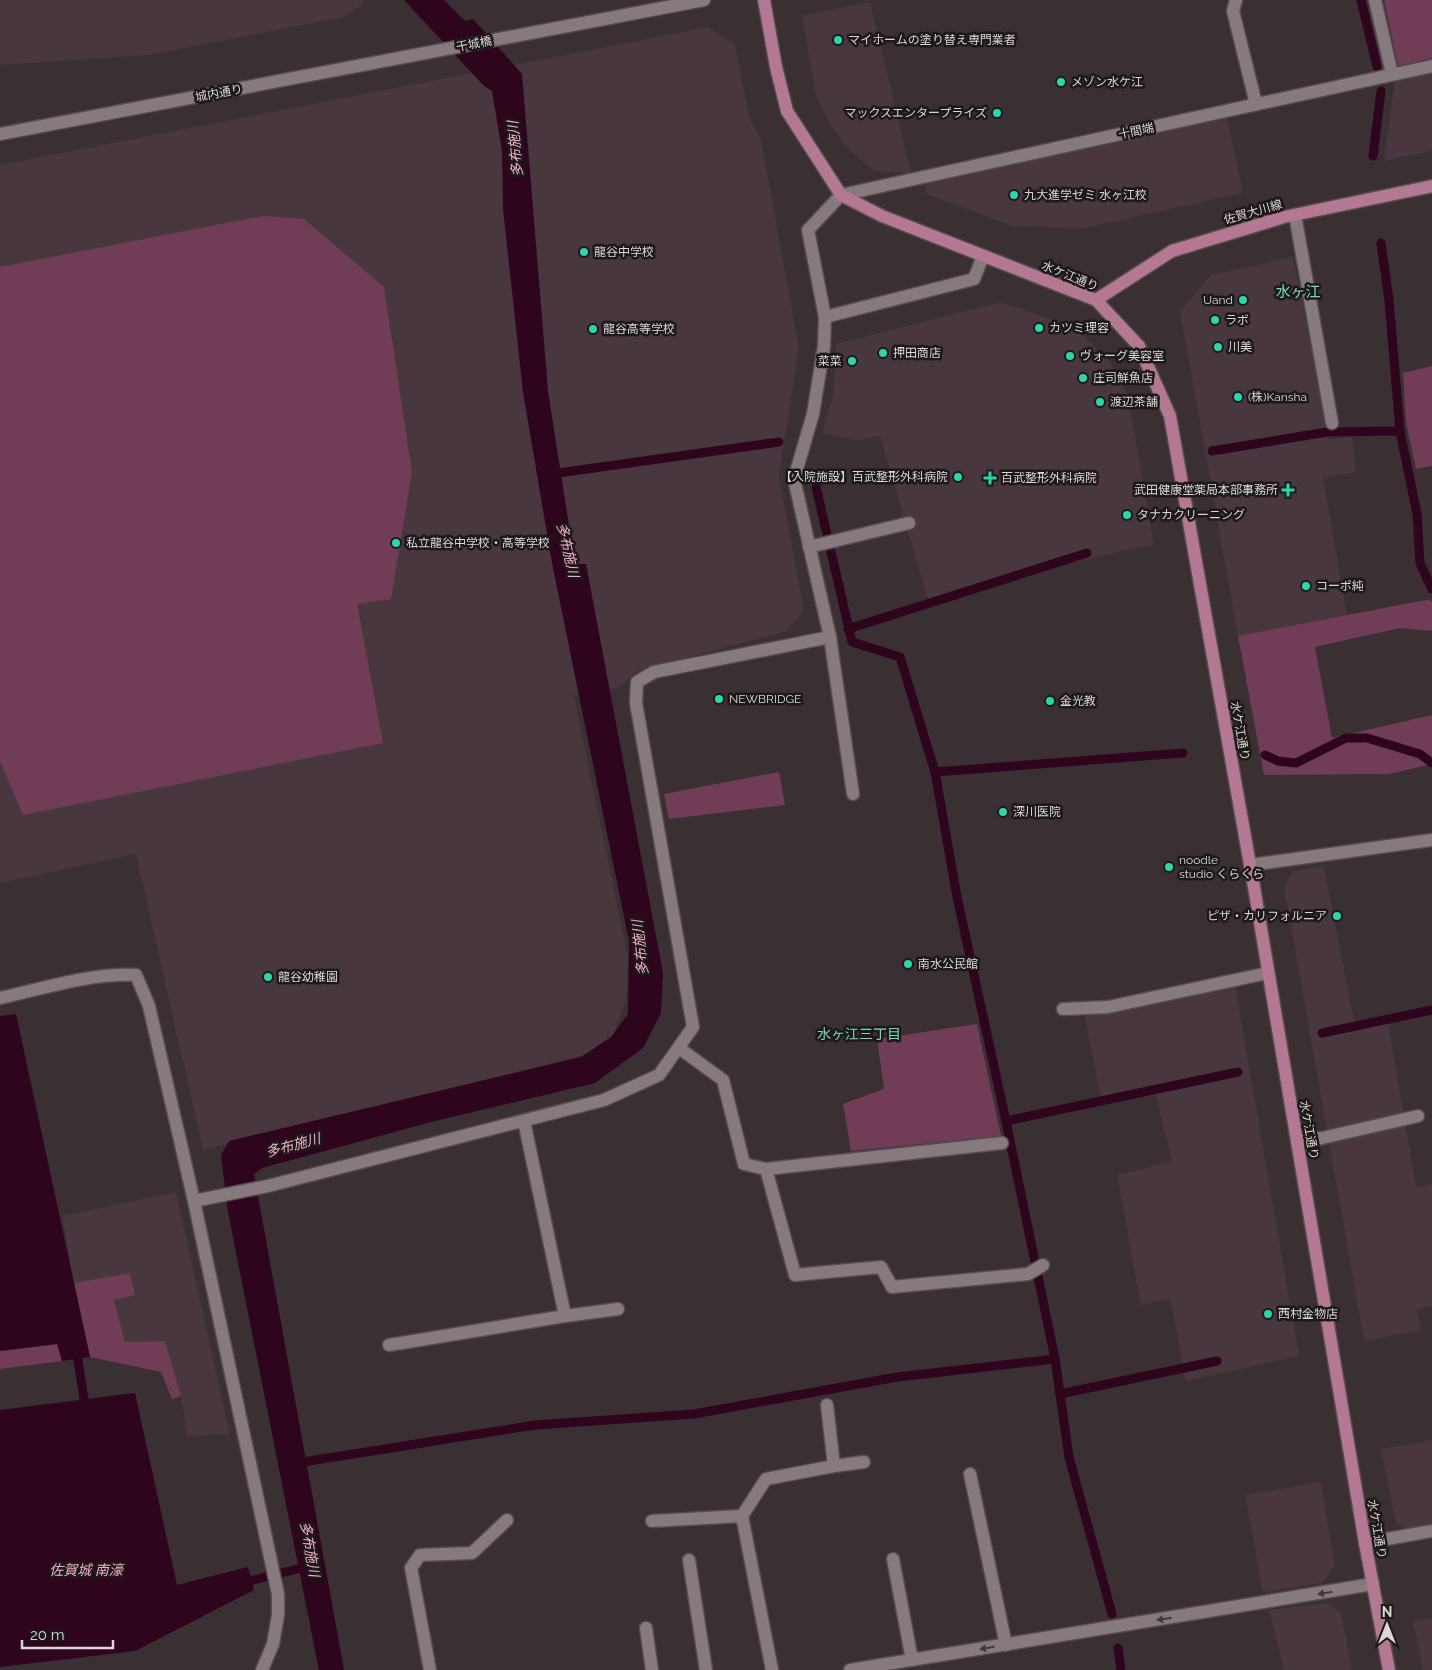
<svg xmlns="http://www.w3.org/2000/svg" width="1432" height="1670" font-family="Raleway,'Noto Sans JP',sans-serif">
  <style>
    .built { fill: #48373e }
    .green { fill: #713d56 }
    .water { fill: #2e051c }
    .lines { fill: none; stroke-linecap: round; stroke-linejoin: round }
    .stream { stroke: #2e051c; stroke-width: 9 }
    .street-casing { stroke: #564c50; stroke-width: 15 }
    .secondary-casing { stroke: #564c50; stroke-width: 15 }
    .primary-casing { stroke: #564c50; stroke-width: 15 }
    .street { stroke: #877a7f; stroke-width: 12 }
    .secondary { stroke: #877a7f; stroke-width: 12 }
    .primary { stroke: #b47893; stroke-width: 12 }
    .oneway { fill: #423a3d }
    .poi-dot { fill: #2cd5ab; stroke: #1d181a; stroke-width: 2 }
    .labels { text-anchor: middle; stroke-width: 5; stroke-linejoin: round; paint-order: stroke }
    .poi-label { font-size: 12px; fill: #ddd6d9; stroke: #1d181a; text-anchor: start }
    .street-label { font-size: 12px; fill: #ddd6d9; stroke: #1d181a }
    .water-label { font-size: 14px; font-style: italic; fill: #f5afce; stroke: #1d181a }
    .neighbourhood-label { font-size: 14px; fill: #7ad8bb; stroke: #1d181a }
    .quarter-label { font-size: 15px; fill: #7ad8bb; stroke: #1d181a }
  </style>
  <rect width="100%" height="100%" fill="#3a2f33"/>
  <g class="built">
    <polygon points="0,0 363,0 364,3 343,17 150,55 0,65"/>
    <polygon points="870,2 911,173 875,171 848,149 832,127 816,96 802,15"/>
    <polygon points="708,27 735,44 749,117 761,140 799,348 779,476 804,610 787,631 638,671 619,687 574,695 628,958 626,1000 613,1036 584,1055 203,1150 136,854 0,883 0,165"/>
    <polygon points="1432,72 1432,151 1384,161 1395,80"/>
    <polygon points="1227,118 1243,193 1085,228 1013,226 926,194 926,184"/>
    <polygon points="1293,257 1329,439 1352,437 1356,472 1323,478 1347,615 1238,636 1180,311 1211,275"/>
    <polygon points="1001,302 1073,327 1109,360 1128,396 1154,544 1031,572 930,606 880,436 858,441 822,433 833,396 836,344"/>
    <polygon points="1324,866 1355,1026 1388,1021 1416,1187 1432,1185 1432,1306 1417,1309 1421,1330 1364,1341 1284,886 1294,871"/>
    <polygon points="1235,985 1299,1356 1186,1381 1170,1298 1141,1305 1117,1175 1172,1161 1156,1095 1102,1104 1084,1014"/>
    <polygon points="176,1192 230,1434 187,1436 181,1396 165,1341 125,1343 114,1299 130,1273 74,1283 62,1216"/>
    <polygon points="1432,1440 1432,1525 1409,1530 1396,1523 1381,1449"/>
    <polygon points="1321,1482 1335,1566 1322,1583 1263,1592 1245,1495"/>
    <polygon points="1328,1603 1341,1613 1352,1670 1284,1670 1269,1610"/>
    <polygon points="1432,1618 1432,1670 1423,1670 1413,1621"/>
  </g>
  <g class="green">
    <polygon points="1384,0 1432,0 1432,58 1398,66"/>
    <polygon points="263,216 304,219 384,287 412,472 391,599 357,604 383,743 23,815 0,761 0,267"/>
    <polygon points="1432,366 1432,466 1416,469 1406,422 1403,373"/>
    <polygon points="1426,600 1432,601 1432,631 1400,628 1315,647 1332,738 1432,715 1432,764 1390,774 1264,775 1238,636"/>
    <polygon points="779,772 785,805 669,819 664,794"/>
    <polygon points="977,1024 1001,1136 851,1151 843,1104 884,1089 877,1039"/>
    <polygon points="130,1273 135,1295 114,1300 125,1342 165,1341 181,1396 172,1399 161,1372 90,1357 74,1283"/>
    <polygon points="58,1344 62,1361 0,1369 0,1351"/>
  </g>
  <g class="water">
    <polygon points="404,0 444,0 465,21 473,19 522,74 548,391 575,564 586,564 663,973 661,1013 643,1048 595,1083 435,1121 262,1168 254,1174 344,1670 319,1670 228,1212 221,1155 229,1141 581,1057 611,1037 628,1014 629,941 552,563 523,392 503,209 502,151 492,91 484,86"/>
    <polygon points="16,1014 90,1357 62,1361 57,1344 0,1351 0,1016"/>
    <polygon points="135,1393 177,1585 248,1567 254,1590 135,1651 0,1667 0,1410"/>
  </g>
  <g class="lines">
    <g class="stream">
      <polyline points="1361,0 1377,67"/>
      <polyline points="1373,156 1381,91"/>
      <polyline points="1381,243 1389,300 1400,431"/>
      <polyline points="1212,451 1327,432 1400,431 1417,514 1420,563 1432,589"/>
      <polyline points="551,474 779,442"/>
      <polyline points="816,487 852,642 900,657 935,772 957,897 1006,1121 1055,1359 1069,1457 1112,1614"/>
      <polyline points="848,629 1087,553"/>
      <polyline points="1265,755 1278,761 1296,763 1346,738 1367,738 1420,754 1432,763"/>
      <polyline points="935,772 1183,753"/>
      <polyline points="1322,1033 1432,1010"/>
      <polyline points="1006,1121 1238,1072"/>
      <polyline points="76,1348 84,1399"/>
      <polyline points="1060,1394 1217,1361"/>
      <polyline points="297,1463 535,1425 694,1414 897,1377 1055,1359"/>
      <polyline points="242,1583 309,1566"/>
      <polyline points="1118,1648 1121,1670"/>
    </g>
    <defs>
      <g id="street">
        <polyline points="1236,0 1233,11 1256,104"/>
        <polyline points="1375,0 1392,74"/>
        <polyline points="1295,215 1332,423"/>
        <polyline points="825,317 974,279 983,256"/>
        <polyline points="809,547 909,523"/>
        <polyline points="830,637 853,794"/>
        <polyline points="1250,865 1432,840"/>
        <path d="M0,998c45,-10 90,-25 136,-23l13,31 45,195 84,393v21l-5,29 -11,26"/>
        <polyline points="1063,1009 1108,1007 1268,973"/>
        <polyline points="679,1048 723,1080 744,1164 766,1169 795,1275 881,1267 892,1287 1028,1274 1043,1265"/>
        <polyline points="1297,1142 1322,1138 1418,1116"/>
        <polyline points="766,1169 1002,1143"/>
        <polyline points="194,1201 268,1186 604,1100 659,1075 693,1027 636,703 637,682 654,672 830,637 794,479 813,414 824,346 825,317 808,230 841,195 1432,66"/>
        <polyline points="565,1316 618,1309"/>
        <polyline points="389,1345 565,1316 524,1121"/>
        <polyline points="827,1405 834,1466"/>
        <polyline points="970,1474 1006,1645"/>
        <polyline points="652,1521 742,1516"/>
        <polyline points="1365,1543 1432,1531"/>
        <polyline points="893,1559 912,1660"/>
        <polyline points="689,1560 706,1670"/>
        <polyline points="646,1628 652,1670"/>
        <polyline points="430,1670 411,1568 420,1555 472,1553 507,1520"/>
        <polyline points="772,1670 742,1516 766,1479 834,1466 864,1462"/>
        <polyline points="850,1670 1373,1584"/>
      </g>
      <polyline id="secondary" points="0,134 704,0"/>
      <g id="primary">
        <polyline points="764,0 776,67 787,111 841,195 882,216 1096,300 1139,346 1170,416 1254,887 1365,1543 1389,1670"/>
        <polyline points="1096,300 1172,251 1284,217 1432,186"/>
      </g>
    </defs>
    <use href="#street" class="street-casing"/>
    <use href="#secondary" class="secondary-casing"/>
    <use href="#primary" class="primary-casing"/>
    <use href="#street" class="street"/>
    <use href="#secondary" class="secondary"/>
    <use href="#primary" class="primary"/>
  </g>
  <defs><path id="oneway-solid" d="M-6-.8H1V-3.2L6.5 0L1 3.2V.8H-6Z" transform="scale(1.25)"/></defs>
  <g class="oneway">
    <use href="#oneway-solid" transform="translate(1325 1593) rotate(171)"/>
    <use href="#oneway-solid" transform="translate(1164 1619) rotate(171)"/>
    <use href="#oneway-solid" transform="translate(987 1648) rotate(171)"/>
  </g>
  <g class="poi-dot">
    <circle cx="838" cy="40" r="5"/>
    <circle cx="1061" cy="82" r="5"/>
    <circle cx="997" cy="113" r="5"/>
    <circle cx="1014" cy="195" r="5"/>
    <circle cx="584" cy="252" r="5"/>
    <circle cx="1243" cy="300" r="5"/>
    <circle cx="1215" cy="320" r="5"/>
    <circle cx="1039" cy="328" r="5"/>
    <circle cx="593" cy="329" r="5"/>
    <circle cx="1218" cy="347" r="5"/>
    <circle cx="883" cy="353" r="5"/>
    <circle cx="1070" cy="356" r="5"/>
    <circle cx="852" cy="361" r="5"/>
    <circle cx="1083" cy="378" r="5"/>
    <circle cx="1238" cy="397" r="5"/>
    <circle cx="1100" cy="402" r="5"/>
    <circle cx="958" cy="477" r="5"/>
    <path d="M987.5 470.5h5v5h5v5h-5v5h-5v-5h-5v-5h5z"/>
    <path d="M1285.5 482.5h5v5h5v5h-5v5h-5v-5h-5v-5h5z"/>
    <circle cx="1127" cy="515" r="5"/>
    <circle cx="396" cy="543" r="5"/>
    <circle cx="1306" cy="586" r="5"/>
    <circle cx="719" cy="699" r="5"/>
    <circle cx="1050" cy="701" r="5"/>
    <circle cx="1003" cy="812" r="5"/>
    <circle cx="1169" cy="867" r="5"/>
    <circle cx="1337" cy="916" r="5"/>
    <circle cx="908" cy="964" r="5"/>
    <circle cx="268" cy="977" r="5"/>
    <circle cx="1268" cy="1314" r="5"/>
  </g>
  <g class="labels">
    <g class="poi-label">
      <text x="848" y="44">マイホームの塗り替え専門業者</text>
      <text x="1071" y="86">メゾン水ケ江</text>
      <text x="987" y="117" text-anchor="end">マックスエンタープライズ</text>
      <text x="1024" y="199">九大進学ゼミ 水ヶ江校</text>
      <text x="594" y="256">龍谷中学校</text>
      <text x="1233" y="304" text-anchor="end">Uand</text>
      <text x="1225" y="324">ラボ</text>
      <text x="1049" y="332">カツミ理容</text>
      <text x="603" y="333">龍谷高等学校</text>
      <text x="1228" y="351">川美</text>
      <text x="893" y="357">押田商店</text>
      <text x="1080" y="360">ヴォーグ美容室</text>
      <text x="842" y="365" text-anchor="end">菜菜</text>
      <text x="1093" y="382">庄司鮮魚店</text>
      <text x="1248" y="401">(株)Kansha</text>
      <text x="1110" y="406">渡辺茶舗</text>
      <text x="948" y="481" text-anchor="end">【入院施設】百武整形外科病院</text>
      <text x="1001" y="482">百武整形外科病院</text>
      <text x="1278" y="494" text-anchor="end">武田健康堂薬局本部事務所</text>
      <text x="1137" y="519">タナカクリーニング</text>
      <text x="406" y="547">私立龍谷中学校・高等学校</text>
      <text x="1316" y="590">コーポ純</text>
      <text x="729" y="703">NEWBRIDGE</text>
      <text x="1060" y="705">金光教</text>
      <text x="1013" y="816">深川医院</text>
      <text x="1179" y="864">noodle<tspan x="1179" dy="14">studio くらくら</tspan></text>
      <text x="1327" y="920" text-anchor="end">ピザ・カリフォルニア</text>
      <text x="918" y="968">南水公民館</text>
      <text x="278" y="981">龍谷幼稚園</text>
      <text x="1278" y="1318">西村金物店</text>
    </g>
    <g class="street-label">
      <text transform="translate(474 44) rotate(-11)" y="4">干城橋</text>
      <text transform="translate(219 93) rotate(-11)" y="4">城内通り</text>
      <text transform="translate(1136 131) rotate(-12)" y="4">十間端</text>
      <text transform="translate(1253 212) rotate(-16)" y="4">佐賀大川線</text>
      <text transform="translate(1070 276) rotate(22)" y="4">水ケ江通り</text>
      <text transform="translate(1240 731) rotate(80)" y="4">水ケ江通り</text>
      <text transform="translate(1309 1130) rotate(80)" y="4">水ケ江通り</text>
      <text transform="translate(1377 1529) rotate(80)" y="4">水ケ江通り</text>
    </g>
    <g class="water-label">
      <text transform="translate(515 149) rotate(-95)" y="5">多布施川</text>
      <text transform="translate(568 550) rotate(77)" y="5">多布施川</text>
      <text transform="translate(640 948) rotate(-96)" y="5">多布施川</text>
      <text transform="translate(293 1145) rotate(-15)" y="5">多布施川</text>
      <text transform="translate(310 1549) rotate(80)" y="5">多布施川</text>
      <text x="86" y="1575">佐賀城 南濠</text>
    </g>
    <g class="neighbourhood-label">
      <text x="859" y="1039">水ヶ江三丁目</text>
    </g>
    <g class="quarter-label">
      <text x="1298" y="297">水ヶ江</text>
    </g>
  </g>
  <g transform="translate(1387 1625)" stroke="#1d181a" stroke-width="4" paint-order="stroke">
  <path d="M0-4L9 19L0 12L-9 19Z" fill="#ddd6d9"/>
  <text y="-8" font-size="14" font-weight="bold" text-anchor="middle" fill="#ddd6d9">N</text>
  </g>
  <path d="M22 1640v8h91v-8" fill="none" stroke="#ddd6d9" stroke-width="2.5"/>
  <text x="30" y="1640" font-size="15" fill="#ddd6d9" stroke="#1d181a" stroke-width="4" paint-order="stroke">20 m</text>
</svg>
